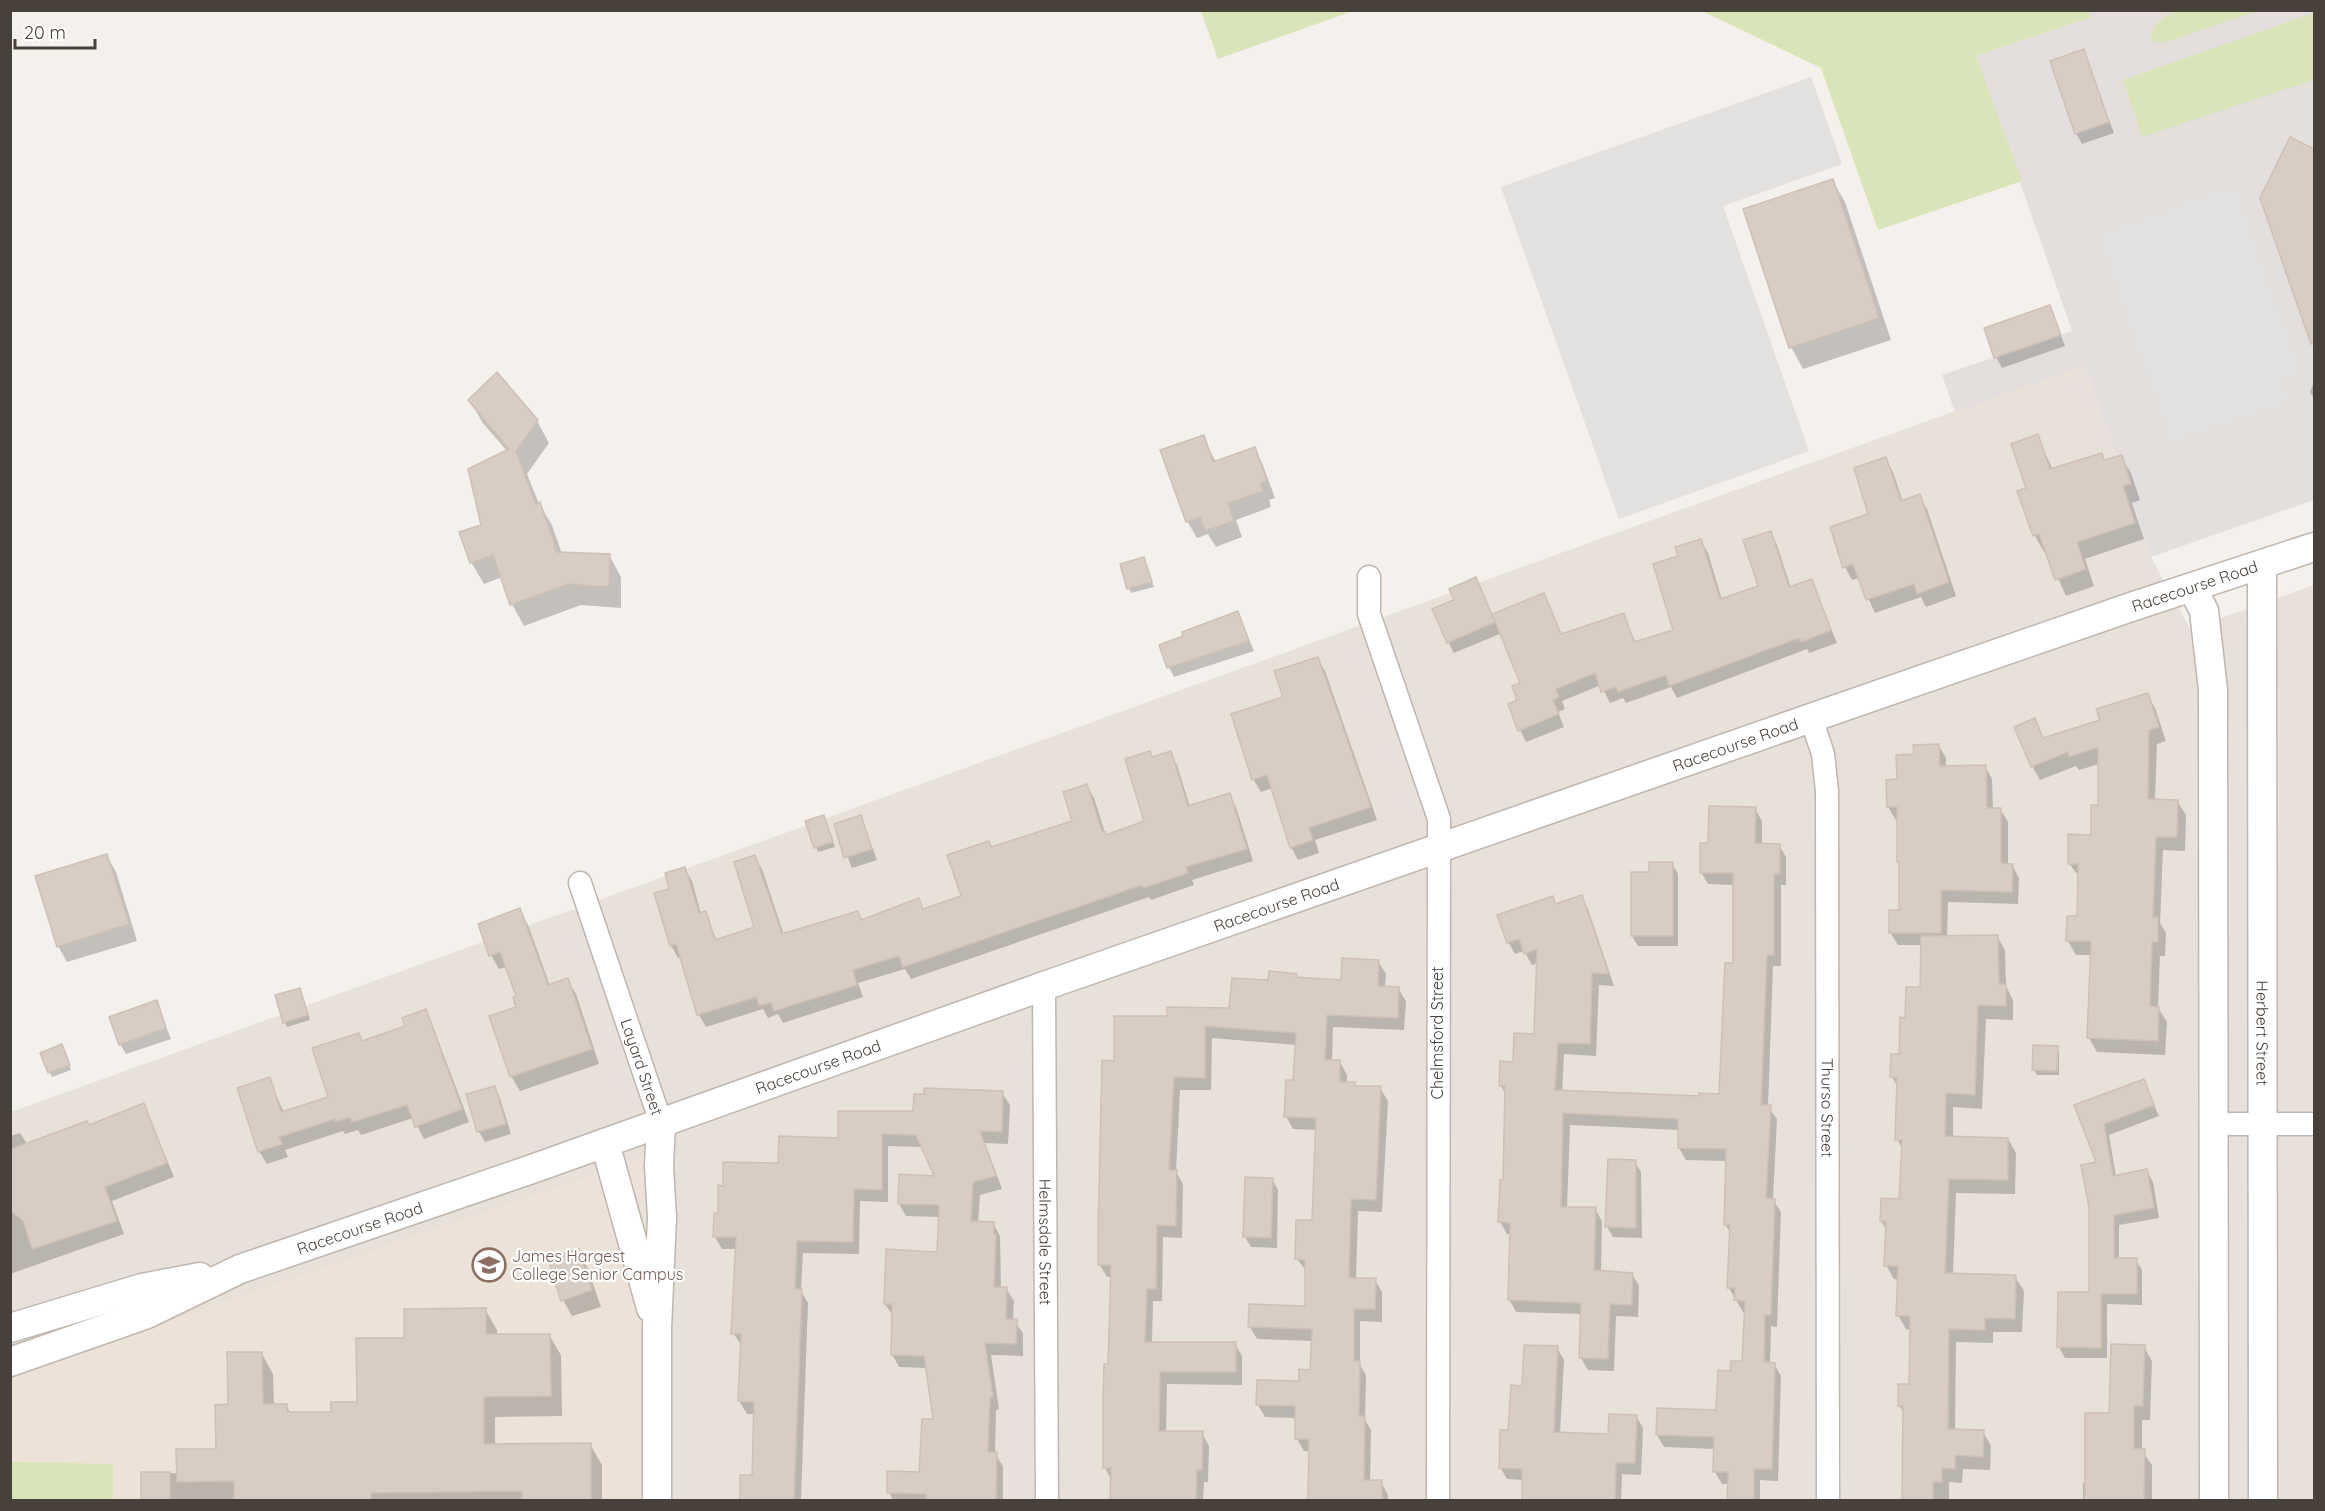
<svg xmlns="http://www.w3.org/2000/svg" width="2325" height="1511" font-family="Quicksand,sans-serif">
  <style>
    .residential { fill: #e8e1da }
    .industrial { fill: #e4dfdc }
    .education { fill: #ece2d7 }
    .green { fill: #d9e5b8 }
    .parking { fill: #e3e1df }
    .shadow { fill: #0003 }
    .building { fill: #d8cdc5; stroke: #cfc0b5; stroke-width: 1.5 }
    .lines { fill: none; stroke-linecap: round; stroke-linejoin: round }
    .minor-casing { stroke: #bfb6ae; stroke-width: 25 }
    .tertiary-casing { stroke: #bfb6ae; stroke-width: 31 }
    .minor { stroke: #fff; stroke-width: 22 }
    .tertiary { stroke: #fff; stroke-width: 28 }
    .labels { text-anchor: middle; stroke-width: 4.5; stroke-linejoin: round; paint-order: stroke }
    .street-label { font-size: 16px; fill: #48403a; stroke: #fff }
    .education-label { font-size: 16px; fill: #785e54; stroke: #fff; text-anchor: start }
  </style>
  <rect width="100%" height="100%" fill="#f4f0eb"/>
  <polygon class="residential" points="2085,364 2151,557 2190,629 2314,585 2314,1500 11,1500 11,1112"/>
  <polygon class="industrial" points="2088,11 2314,11 2314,500 2151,557 2085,365 1955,412 1942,375 2072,331 1976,56 2090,17"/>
  <polygon class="education" points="649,1155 647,1500 11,1500 10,1376"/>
  <g class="green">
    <polygon points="2088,10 2091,17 1976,56 2022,181 1878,230 1821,68 1702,11"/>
    <polygon points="1201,11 1201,10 1353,11 1218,59"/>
    <path d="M2173,11v-1l85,1 -95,32 -10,-1c-7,-15 11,-23 20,-31z"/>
    <polygon points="2314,13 2314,80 2142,137 2123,80"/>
    <polygon points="11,1462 113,1464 113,1500 11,1500"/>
  </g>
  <g class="parking">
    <polygon points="1811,77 1842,164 1723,206 1809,451 1619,519 1501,187"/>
    <polygon points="2236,182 2304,375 2285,381 2294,404 2169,445 2095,233"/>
  </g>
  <g class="shadow">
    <polygon points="2083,51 2114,133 2082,144 2076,133"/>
    <polygon points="2291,139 2314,151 2314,348 2262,198"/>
    <polygon points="1832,180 1845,202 1891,340 1803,369 1791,347"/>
    <polygon points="2050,307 2065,346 2002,368 1996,357"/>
    <polygon points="2314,382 2314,399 2310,392"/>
    <polygon points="470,400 537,421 549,443 527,474 539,504 552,525 562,554 609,555 621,577 621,608 581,605 524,626 512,604 502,577 484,584 471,562 507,451 482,422"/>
    <polygon points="2037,436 2053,470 2102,455 2105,462 2121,457 2131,473 2140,500 2132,503 2144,539 2085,559 2094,586 2066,596 2046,551 2044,552 2035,536 2019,492 2028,489"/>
    <polygon points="1203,437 1216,462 1254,449 1263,465 1275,498 1269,500 1271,507 1236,520 1242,537 1216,547 1208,534 1197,538 1187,521"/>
    <polygon points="1886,459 1893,472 1903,502 1919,496 1927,509 1956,596 1926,607 1921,597 1875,613 1859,578 1852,580 1845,567 1870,515"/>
    <polygon points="1770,533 1777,545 1791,588 1811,581 1837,643 1809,653 1807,649 1677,698 1671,687 1626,703 1623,698 1610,703 1601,685 1562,701 1565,709 1558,712 1564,727 1526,742 1520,730 1522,684 1502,633 1454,653 1448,642 1492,616 1544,595 1562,636 1623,615 1636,643 1675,631 1680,557 1701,541 1708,553 1722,600 1760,587"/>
    <polygon points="1144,558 1154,587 1131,593 1129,588"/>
    <polygon points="1238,613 1254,651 1174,677 1169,667 1185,637"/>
    <polygon points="1317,659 1325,671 1377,820 1315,840 1319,853 1298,860 1291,847 1273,788 1261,792 1253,779 1285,698"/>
    <polygon points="2147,694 2155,708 2166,741 2157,744 2155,801 2177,801 2186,815 2185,851 2163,850 2160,923 2166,933 2165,956 2160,956 2158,1008 2167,1022 2165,1055 2097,1052 2089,1038 2092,955 2076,955 2068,941 2078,917 2079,877 2069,863 2092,836 2099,807 2099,764 2079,770 2076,766 2040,780 2032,766 2034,720 2044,740 2102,721"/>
    <polygon points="1939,746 1946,758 1946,768 1985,766 1992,779 1993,809 2000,809 2008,822 2008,865 2012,865 2019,878 2018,904 1948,902 1947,937 1997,936 2005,950 2006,986 2013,1000 2013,1020 1986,1019 1982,1109 1953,1107 1953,1138 2008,1139 2016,1153 2015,1194 1956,1193 1953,1274 2015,1277 2024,1291 2022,1332 1993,1332 1993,1343 1956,1342 1955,1431 1983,1432 1991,1446 1990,1470 1963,1469 1962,1483 1949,1482 1949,1500 1903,1500 1905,1415 1899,1405 1911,1385 1911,1330 1906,1329 1898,1315 1899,1280 1894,1279 1886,1265 1887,1231 1881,1221 1900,1201 1903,1150 1897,1139 1898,1087 1892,1077 1900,1056 1907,1019 1921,989 1922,945 1898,945 1890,932 1900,911 1901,865 1898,861 1898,819 1896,820 1888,807 1899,780 1915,756"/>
    <polygon points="1150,753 1153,759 1170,753 1177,765 1190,807 1229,795 1236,807 1253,861 1192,880 1194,885 1151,900 1149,897 911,979 905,969 858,983 863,997 783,1023 778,1014 768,1018 763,1009 706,1027 699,1015 681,957 678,958 671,945 671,890 685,869 692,881 701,914 705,913 717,941 756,928 754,857 762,869 784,935 858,913 863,921 919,900 924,910 963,897 991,848 1074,822 1087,786 1094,798 1106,836 1146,822"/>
    <polygon points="1755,809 1762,821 1762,845 1779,845 1786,857 1786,885 1781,885 1781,966 1773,966 1768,1107 1777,1119 1773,1200 1781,1212 1777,1327 1771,1326 1770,1364 1774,1364 1781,1376 1778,1481 1760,1480 1760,1500 1728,1500 1729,1484 1722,1484 1715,1472 1716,1449 1664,1447 1657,1435 1718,1412 1732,1372 1744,1363 1746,1312 1743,1312 1729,1288 1731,1234 1725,1224 1727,1161 1686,1160 1679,1148 1680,1130 1570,1125 1567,1208 1595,1209 1602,1221 1601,1272 1632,1274 1639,1286 1638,1317 1616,1316 1614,1371 1588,1370 1581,1358 1582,1314 1516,1312 1509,1299 1511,1234 1507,1234 1500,1222 1504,1182 1507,1096 1501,1086 1536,1035 1538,963 1532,965 1524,951 1515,954 1508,942 1552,898 1557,905 1581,897 1588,909 1614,986 1599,985 1596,1056 1564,1054 1562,1092 1701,1098 1720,1095 1735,965 1734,885 1708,884 1701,872 1710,844"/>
    <polygon points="824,817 835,847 818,852 807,822"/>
    <polygon points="861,817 877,860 852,868 835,825"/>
    <polygon points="106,855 116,872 137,941 67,962 58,946"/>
    <polygon points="1672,863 1678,874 1678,946 1638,946 1632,936 1650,873"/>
    <polygon points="520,910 528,925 550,986 567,980 576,994 599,1064 520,1091 511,1076 518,997 507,967 499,969 491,955"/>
    <polygon points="1378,961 1386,974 1385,988 1398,988 1406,1001 1404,1030 1333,1027 1332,1062 1340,1062 1347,1075 1347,1084 1354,1084 1356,1087 1380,1088 1388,1101 1382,1212 1358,1211 1356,1280 1375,1280 1382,1292 1382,1322 1360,1321 1360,1365 1366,1375 1365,1420 1371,1430 1370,1482 1381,1482 1388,1495 1388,1500 1310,1500 1311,1451 1304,1451 1297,1439 1297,1418 1265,1417 1258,1405 1301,1383 1312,1371 1313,1341 1257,1339 1250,1327 1306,1307 1307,1272 1297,1259 1313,1222 1317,1130 1293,1129 1286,1116 1295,1082 1297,1045 1212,1038 1211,1090 1180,1090 1176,1172 1183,1184 1182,1238 1163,1237 1162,1301 1153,1301 1152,1343 1235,1344 1242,1356 1242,1385 1167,1384 1166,1432 1202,1433 1209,1446 1208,1482 1204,1482 1203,1500 1111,1500 1112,1481 1105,1468 1112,1277 1107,1277 1100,1265 1116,1062 1168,1017 1230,1009 1270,982 1296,975 1298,979 1343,981"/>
    <polygon points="302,994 310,1020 287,1027 285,1022"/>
    <polygon points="156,1002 171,1039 126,1054 120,1044"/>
    <polygon points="425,1011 432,1024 469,1122 424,1139 413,1118 361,1135 358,1130 345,1134 343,1131 285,1150 288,1157 267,1164 259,1151 269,1079 284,1113 330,1098 359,1035 363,1042 407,1027"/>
    <polygon points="2057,1047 2059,1052 2059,1075 2037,1075 2034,1070"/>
    <polygon points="64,1051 71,1070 52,1077 50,1072"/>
    <polygon points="2143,1080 2159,1116 2109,1135 2116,1177 2147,1171 2153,1182 2159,1218 2119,1225 2119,1259 2136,1260 2142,1270 2142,1305 2107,1304 2107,1358 2065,1358 2059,1347 2090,1293 2098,1163 2076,1106"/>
    <polygon points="494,1088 500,1098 511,1134 485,1142 479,1132 468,1095"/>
    <polygon points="1002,1093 1010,1105 1008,1144 985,1143 1002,1189 980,1195 978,1223 993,1223 1000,1236 1001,1288 1006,1288 1014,1301 1013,1320 1023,1333 1023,1356 991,1355 999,1409 996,1410 995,1454 1003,1466 1003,1500 893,1500 889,1492 921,1474 935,1421 927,1368 899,1367 892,1354 893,1316 885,1304 938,1253 940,1217 906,1216 899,1204 936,1178 923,1147 888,1146 888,1202 860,1201 859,1254 803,1253 801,1291 808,1303 801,1500 741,1500 742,1476 754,1477 756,1414 747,1414 739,1401 742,1346 733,1333 737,1249 722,1249 715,1237 724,1187 914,1112"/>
    <polygon points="144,1105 174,1177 112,1201 124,1234 10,1274 10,1136 20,1133 27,1144 89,1127"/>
    <polygon points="1635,1162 1641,1172 1642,1238 1613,1237 1607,1227"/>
    <polygon points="1272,1179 1278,1190 1277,1248 1251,1247 1245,1237"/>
    <polygon points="578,1251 587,1267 601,1307 572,1316 563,1300"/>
    <polygon points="485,1309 497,1330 497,1336 549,1335 561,1355 562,1416 495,1417 495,1446 590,1444 602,1465 602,1500 143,1500 142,1474 178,1473 217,1450 230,1406 262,1354 273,1374 274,1405 286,1405 291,1414 333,1413 358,1403 406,1339"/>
    <polygon points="2144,1347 2152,1361 2150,1420 2142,1420 2142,1451 2152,1465 2152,1500 2083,1500 2083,1483 2087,1483 2110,1414"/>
    <polygon points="1557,1348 1564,1360 1560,1434 1609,1436 1636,1416 1643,1428 1641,1475 1622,1474 1621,1500 1522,1500 1523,1480 1507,1479 1500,1467 1524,1387"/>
  </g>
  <g class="building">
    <polygon points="2084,49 2109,122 2075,134 2050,61"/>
    <polygon points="2290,137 2314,149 2314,343 2311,344 2260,198"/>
    <polygon points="1833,179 1879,318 1789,348 1743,209"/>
    <polygon points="2050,305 2061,335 1994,358 1984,328"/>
    <polygon points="497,372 538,420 516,451 536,505 540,502 557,552 610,554 609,587 568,584 510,605 493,555 470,563 459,532 481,525 468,469 509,449 468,400"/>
    <polygon points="2038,434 2050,469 2102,453 2104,460 2122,455 2131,484 2123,486 2135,523 2077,542 2086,569 2055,580 2039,534 2033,536 2017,491 2026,488 2011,444"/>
    <polygon points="1204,435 1213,462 1255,447 1267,481 1260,483 1263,491 1228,503 1234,521 1205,531 1200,517 1186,522 1160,450"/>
    <polygon points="1886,457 1901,501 1920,494 1949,582 1917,594 1914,584 1866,600 1853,564 1843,568 1830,527 1868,514 1854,468"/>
    <polygon points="1771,531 1789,587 1812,579 1831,630 1801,642 1799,638 1669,686 1666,675 1618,692 1616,687 1601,692 1595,673 1556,689 1559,697 1553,700 1559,714 1518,731 1508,704 1517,700 1512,686 1520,683 1492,614 1544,593 1561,634 1624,613 1634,642 1673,630 1653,564 1678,556 1675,547 1701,539 1720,599 1758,586 1743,540"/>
    <polygon points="1144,557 1152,582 1127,589 1120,564"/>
    <polygon points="1476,577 1495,622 1447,643 1432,609 1454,600 1449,589"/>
    <polygon points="1238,611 1249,641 1167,668 1159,645 1183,636 1182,632"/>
    <polygon points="1318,657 1371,807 1309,828 1313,840 1290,848 1267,775 1252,780 1231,714 1283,697 1274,671"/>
    <polygon points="2148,693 2159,727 2149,730 2148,799 2178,800 2177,837 2156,837 2153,917 2158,917 2158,942 2152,942 2150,1006 2159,1007 2158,1041 2087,1038 2091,941 2066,941 2067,916 2077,916 2078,864 2068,864 2068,834 2091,835 2091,805 2098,805 2098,747 2069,757 2068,752 2031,767 2014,727 2035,718 2043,738 2100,720 2096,709"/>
    <polygon points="1939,744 1940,766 1986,765 1987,808 2001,808 2001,863 2013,864 2012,892 1941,890 1941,933 1889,933 1889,910 1899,910 1899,862 1897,862 1897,807 1887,807 1886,780 1897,779 1896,755 1914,754 1913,745"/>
    <polygon points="1150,751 1152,757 1171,751 1188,806 1230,793 1247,849 1186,867 1188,873 1143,888 1142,885 903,967 899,956 853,970 857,985 774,1011 771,1002 759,1006 756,997 697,1015 676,944 670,946 654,893 669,889 665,873 685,867 699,913 706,911 715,940 754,927 734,862 755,855 782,934 858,911 861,920 919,898 923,909 961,896 947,855 989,841 991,847 1072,821 1063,792 1087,784 1102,831 1105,831 1106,835 1144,821 1125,759"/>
    <polygon points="1709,806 1756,807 1755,843 1780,844 1780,874 1774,874 1774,955 1767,955 1761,1105 1771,1105 1766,1198 1775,1199 1771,1315 1765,1315 1764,1362 1775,1363 1772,1469 1754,1469 1754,1500 1727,1500 1728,1472 1713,1472 1714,1437 1656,1435 1657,1408 1716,1410 1718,1370 1730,1371 1731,1361 1742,1361 1745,1301 1734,1300 1735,1288 1727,1288 1730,1225 1724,1225 1726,1149 1678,1148 1678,1119 1563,1113 1561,1207 1596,1207 1594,1270 1633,1273 1632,1305 1610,1304 1608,1359 1579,1358 1581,1303 1508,1300 1510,1223 1498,1222 1500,1180 1503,1180 1505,1086 1499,1086 1500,1061 1513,1062 1514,1033 1534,1034 1537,949 1524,954 1519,939 1507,943 1497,915 1553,896 1555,904 1582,895 1609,974 1592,973 1590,1044 1558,1043 1555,1090 1699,1096 1699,1093 1719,1094 1725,963 1733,963 1733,873 1700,873 1700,843 1708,843"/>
    <polygon points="824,815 833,842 814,848 805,821"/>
    <polygon points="861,815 872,849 844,858 834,824"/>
    <polygon points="107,854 129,924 57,947 35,876"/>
    <polygon points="1649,862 1673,862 1673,936 1631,936 1631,872 1649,872"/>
    <polygon points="520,908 548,985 568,978 592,1049 510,1077 489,1016 516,1007 513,997 516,996 500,952 489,956 478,924"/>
    <polygon points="1998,935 1999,984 2006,984 2006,1006 1978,1005 1975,1095 1946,1093 1945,1136 2008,1138 2008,1180 1949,1179 1945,1273 2016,1275 2015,1319 1985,1318 1985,1330 1949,1329 1948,1429 1984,1430 1983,1457 1955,1455 1955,1469 1942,1468 1942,1482 1933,1482 1933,1500 1902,1500 1903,1406 1898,1406 1898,1384 1909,1384 1910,1316 1896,1316 1898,1266 1884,1266 1886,1222 1880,1221 1881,1198 1899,1199 1902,1140 1895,1140 1897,1078 1890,1077 1891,1054 1899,1054 1900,1017 1905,1018 1906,987 1920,987 1921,936"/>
    <polygon points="1342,958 1379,960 1378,986 1399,987 1398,1018 1327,1015 1325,1060 1340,1060 1340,1082 1355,1082 1355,1086 1381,1086 1376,1200 1351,1199 1349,1278 1376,1278 1375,1309 1354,1309 1354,1361 1360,1361 1359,1416 1365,1416 1364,1480 1382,1480 1382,1500 1308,1500 1309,1439 1295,1439 1295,1406 1256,1405 1257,1380 1299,1381 1299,1369 1310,1370 1312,1329 1248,1327 1249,1304 1305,1306 1305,1260 1295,1259 1296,1220 1312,1220 1316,1118 1284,1117 1286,1080 1293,1080 1296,1033 1205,1026 1205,1078 1174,1077 1169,1170 1177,1170 1176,1226 1157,1225 1156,1289 1147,1289 1145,1342 1236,1342 1236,1372 1160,1372 1159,1431 1203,1431 1202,1470 1197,1470 1196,1500 1110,1500 1111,1468 1103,1468 1103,1402 1104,1364 1108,1364 1111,1265 1098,1265 1098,1233 1102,1060 1114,1061 1114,1016 1167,1016 1167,1007 1229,1008 1232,978 1268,980 1269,971 1297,974 1296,977 1341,980"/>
    <polygon points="300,988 308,1015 283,1023 275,995"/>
    <polygon points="157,1000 166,1028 119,1045 109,1017"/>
    <polygon points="426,1009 462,1109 415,1127 407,1105 352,1122 350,1117 336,1122 335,1119 279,1137 282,1144 258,1152 237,1088 270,1077 281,1112 328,1097 312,1048 359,1033 362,1041 405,1026 402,1018"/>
    <polygon points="62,1044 70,1065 48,1073 40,1053"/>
    <polygon points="2033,1045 2058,1046 2057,1071 2032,1070"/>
    <polygon points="2144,1079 2154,1105 2104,1124 2113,1176 2147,1169 2154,1208 2114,1215 2114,1258 2137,1258 2137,1294 2101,1294 2101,1348 2057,1347 2058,1292 2089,1292 2089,1207 2081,1165 2096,1162 2074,1105"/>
    <polygon points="495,1086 506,1124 477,1132 466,1094"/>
    <polygon points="924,1088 1003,1091 1002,1132 980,1131 996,1176 973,1182 971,1221 994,1222 994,1234 996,1234 994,1287 1007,1287 1006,1319 1017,1319 1016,1344 985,1343 993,1397 990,1397 988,1452 997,1452 996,1500 926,1500 926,1494 887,1493 887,1471 919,1472 922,1419 933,1419 924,1356 891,1355 892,1304 884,1304 886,1249 937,1252 939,1205 898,1204 899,1174 934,1176 916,1135 882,1134 882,1190 854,1189 853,1242 797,1241 795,1289 802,1289 794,1500 740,1500 740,1475 752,1475 754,1402 738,1401 741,1334 731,1334 736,1237 713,1237 714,1213 718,1213 718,1185 723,1186 723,1162 778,1163 779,1136 838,1138 838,1111 913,1111 914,1094 924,1094"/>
    <polygon points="144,1103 167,1163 105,1187 117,1221 32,1249 23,1221 11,1211 11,1149 87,1121 89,1125"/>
    <polygon points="1608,1159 1636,1160 1636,1228 1605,1227"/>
    <polygon points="1245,1177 1273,1178 1271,1238 1243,1237"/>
    <polygon points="579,1249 592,1290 561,1301 548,1259"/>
    <polygon points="486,1308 486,1334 550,1334 551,1396 484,1397 484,1444 591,1443 591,1500 522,1500 522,1491 371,1493 371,1500 234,1500 234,1481 177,1482 176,1449 216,1449 215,1405 228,1404 227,1352 262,1352 263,1404 287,1404 287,1412 331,1412 331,1402 357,1402 356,1338 404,1338 404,1309"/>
    <polygon points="2111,1344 2145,1345 2143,1406 2134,1406 2134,1449 2145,1449 2144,1500 2085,1500 2085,1413 2109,1413"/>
    <polygon points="1524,1345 1558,1346 1554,1432 1608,1434 1609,1414 1637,1415 1635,1463 1616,1463 1615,1500 1522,1500 1522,1469 1499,1468 1500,1430 1508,1430 1511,1385 1522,1386"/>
    <rect x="141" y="1472" width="29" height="28"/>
  </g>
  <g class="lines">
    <defs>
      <g id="minor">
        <polyline points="1369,577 1369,614 1439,819 1438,1500"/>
        <path id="s1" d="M1811,718l12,36 4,37 1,709"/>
        <path id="s2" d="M580,883l81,240"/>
        <path id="s3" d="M1044,986l3,514"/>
        <polyline points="2213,1124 2314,1124"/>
      </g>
      <g id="tertiary">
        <path id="s4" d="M2262,565l1,935"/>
        <polyline points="2192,587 2204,611 2213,690 2214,1500"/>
        <polyline points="605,1143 651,1308"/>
        <polyline points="10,1328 142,1288 200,1277"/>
        <path id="s5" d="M10,1362l137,-48 93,-45 292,-100 512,-183 767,-268 320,-111 183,-60"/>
        <polyline points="657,1500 657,1328 662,1218 659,1166 661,1123"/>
      </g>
    </defs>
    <use href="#minor" class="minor-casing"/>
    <use href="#tertiary" class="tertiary-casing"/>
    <use href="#minor" class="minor"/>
    <use href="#tertiary" class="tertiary"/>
  </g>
  <defs>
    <symbol id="school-ring" viewBox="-11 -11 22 22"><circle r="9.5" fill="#fff" stroke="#8d6e63" stroke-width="1.5"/><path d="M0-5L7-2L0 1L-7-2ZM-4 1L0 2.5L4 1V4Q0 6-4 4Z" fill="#8d6e63"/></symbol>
  </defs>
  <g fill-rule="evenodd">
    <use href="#school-ring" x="470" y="1246" width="38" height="38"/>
  </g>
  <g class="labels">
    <g class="street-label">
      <text dy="6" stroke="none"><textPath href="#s5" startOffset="2319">Racecourse Road</textPath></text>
      <text dy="6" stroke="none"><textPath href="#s5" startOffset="1833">Racecourse Road</textPath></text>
      <text dy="6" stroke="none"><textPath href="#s5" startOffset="1347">Racecourse Road</textPath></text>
      <text transform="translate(1437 1033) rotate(-90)" y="6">Chelmsford Street</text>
      <text dy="6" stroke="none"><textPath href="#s4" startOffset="468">Herbert Street</textPath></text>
      <text dy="6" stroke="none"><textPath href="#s2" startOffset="194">Layard Street</textPath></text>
      <text dy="6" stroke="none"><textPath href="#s5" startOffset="861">Racecourse Road</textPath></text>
      <text dy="6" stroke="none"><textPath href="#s1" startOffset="392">Thurso Street</textPath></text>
      <text dy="6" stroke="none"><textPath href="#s5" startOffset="375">Racecourse Road</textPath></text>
      <text dy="6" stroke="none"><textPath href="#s3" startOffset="256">Helmsdale Street</textPath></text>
    </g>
    <g class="education-label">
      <text x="512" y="1262">James Hargest<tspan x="512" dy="18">College Senior Campus</tspan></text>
    </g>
  </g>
  <rect width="2325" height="1511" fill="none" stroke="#48403a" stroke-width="24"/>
  <path d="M15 39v9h80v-9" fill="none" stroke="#48403a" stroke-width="3"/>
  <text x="24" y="39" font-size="18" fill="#48403a" stroke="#ffffff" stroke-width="4.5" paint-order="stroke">20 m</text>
</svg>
